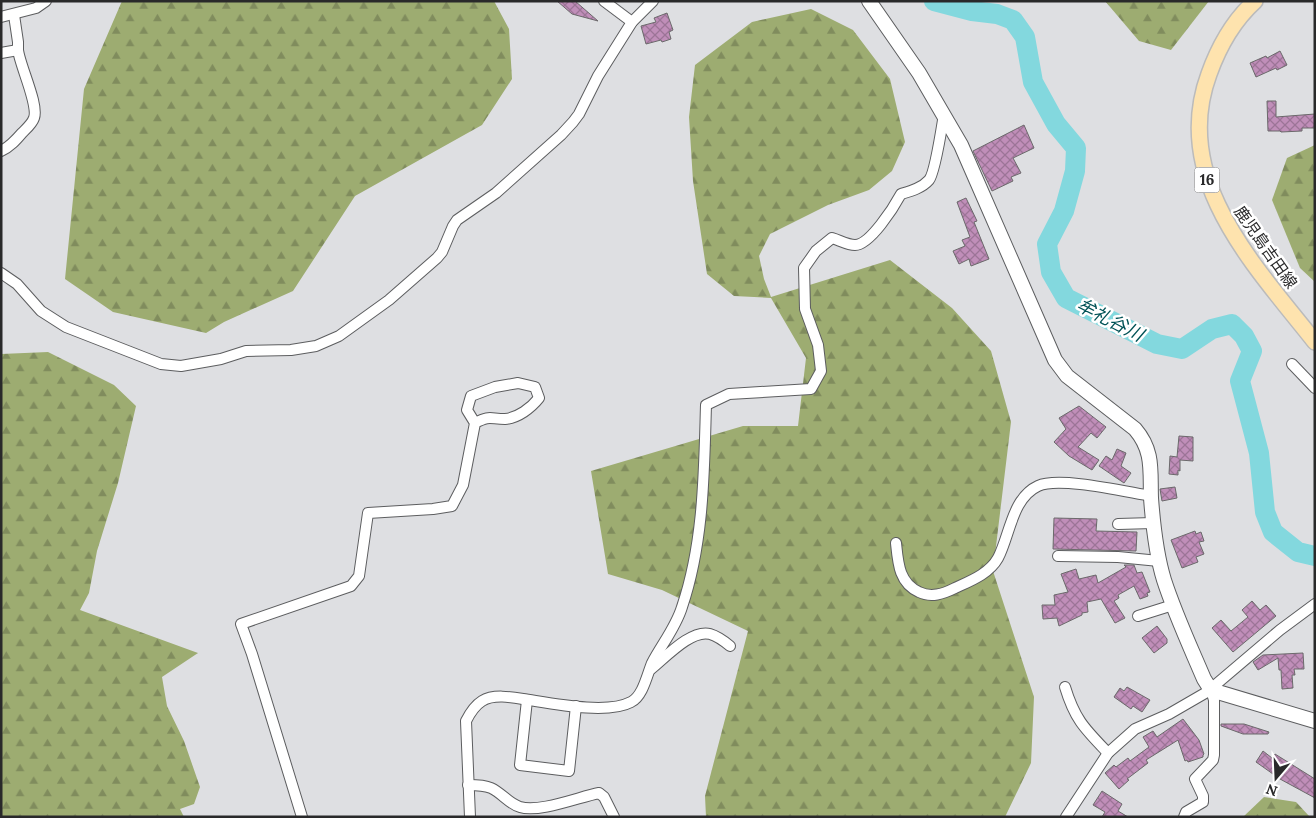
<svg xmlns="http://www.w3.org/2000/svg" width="1316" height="818" font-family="Lora,'Noto Sans JP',serif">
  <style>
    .forest { fill: url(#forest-firs) }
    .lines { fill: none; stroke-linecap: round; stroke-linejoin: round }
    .river { stroke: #83d8de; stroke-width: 20 }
    .building { fill: url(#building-cross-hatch); stroke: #6b696b }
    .street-casing { stroke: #5c5d5f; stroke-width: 12 }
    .secondary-casing { stroke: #5c5d5f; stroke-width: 16 }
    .primary-casing { stroke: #bbb; stroke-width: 18 }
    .street { stroke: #fff; stroke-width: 10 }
    .secondary { stroke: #fff; stroke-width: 14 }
    .primary { stroke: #fee3ae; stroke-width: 15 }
    .labels { text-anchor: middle; stroke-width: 5; stroke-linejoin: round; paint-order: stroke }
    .shield { fill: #fff; stroke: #69696a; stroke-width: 1 }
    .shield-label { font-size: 15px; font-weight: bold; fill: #29292a }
    .street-label { font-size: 16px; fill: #29292a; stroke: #fff }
    .water-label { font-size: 18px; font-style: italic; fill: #005256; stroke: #fff }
  </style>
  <defs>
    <pattern id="forest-firs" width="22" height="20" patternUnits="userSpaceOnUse" patternTransform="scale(1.25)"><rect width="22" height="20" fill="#9dac71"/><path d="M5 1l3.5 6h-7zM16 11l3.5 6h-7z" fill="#808c5d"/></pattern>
    <pattern id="building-cross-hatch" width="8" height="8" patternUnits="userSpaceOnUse" patternTransform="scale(1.25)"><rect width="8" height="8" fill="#c08eb9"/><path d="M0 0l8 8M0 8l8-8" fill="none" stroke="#9c7497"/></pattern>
  </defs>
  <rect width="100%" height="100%" fill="#dedfe2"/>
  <g class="forest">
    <polygon points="122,1 494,1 509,29 512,79 482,125 355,196 293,291 224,322 206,333 113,312 65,279 84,89"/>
    <polygon points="1105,1 1209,1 1171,50 1139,41"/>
    <polygon points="811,9 853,30 890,79 905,142 892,171 869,190 828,205 770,234 759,256 764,279 771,297 890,260 952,308 991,351 1011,422 993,571 1034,697 1031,763 1005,817 706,817 705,796 748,631 662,590 608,574 591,471 743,426 798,426 806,358 771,298 734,296 707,274 693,181 689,117 695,65 752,22"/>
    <polygon points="1315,145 1315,282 1300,268 1272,200 1287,158"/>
    <polygon points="48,352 114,385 136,406 118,483 97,551 89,593 80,610 198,653 162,677 167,706 184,741 200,787 194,804 180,809 184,817 1,817 1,354"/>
    <polygon points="1264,797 1296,802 1310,817 1243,817"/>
  </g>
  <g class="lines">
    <polyline class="river" points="934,1 972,11 997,14 1013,20 1025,37 1033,82 1056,124 1076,148 1075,171 1064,211 1047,244 1051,272 1066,298 1157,344 1182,349 1212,329 1232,324 1244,336 1252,351 1240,381 1259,453 1265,512 1273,532 1298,552 1315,556"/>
  </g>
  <g class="building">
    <polygon points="557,1 575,1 598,21 572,14"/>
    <polygon points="667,13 673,30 669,32 671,39 662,42 661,40 646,44 641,26 656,22 654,18"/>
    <polygon points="1280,51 1287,65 1277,70 1276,68 1256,77 1250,63 1266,56 1267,58"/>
    <polygon points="1267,101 1276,101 1276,117 1315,114 1315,128 1302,128 1302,131 1281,132 1280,131 1268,131"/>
    <polygon points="1024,125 1034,148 1013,158 1021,173 1011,177 1013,181 992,191 973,151"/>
    <polygon points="966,198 977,221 974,222 989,259 971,266 969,259 959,264 953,251 965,246 962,240 970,237 957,202"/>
    <polygon points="1079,406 1106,427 1097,438 1091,433 1078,447 1099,460 1092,470 1069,456 1054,442 1066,429 1059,418"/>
    <polygon points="1179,436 1193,437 1193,461 1180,460 1180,471 1178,470 1178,475 1169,474 1170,456 1177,457"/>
    <polygon points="1117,449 1126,453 1121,466 1131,473 1124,483 1099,466 1106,456 1112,460"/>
    <polygon points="1175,487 1177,498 1162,501 1160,489"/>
    <polygon points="1054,518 1097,519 1096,531 1137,532 1136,551 1053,549"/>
    <polygon points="1195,531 1196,534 1201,532 1204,541 1199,542 1204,554 1196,557 1198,562 1182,568 1171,540"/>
    <polygon points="1124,565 1134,565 1137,573 1142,572 1150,592 1147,593 1148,596 1140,599 1134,586 1118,595 1119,598 1114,601 1125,618 1115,623 1101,599 1087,602 1088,612 1082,613 1082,615 1059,626 1057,618 1043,619 1042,605 1055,605 1054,595 1068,592 1061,574 1076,569 1079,579 1096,575 1098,583 1126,567"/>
    <polygon points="1252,601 1260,610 1266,605 1276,616 1233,652 1212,628 1221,620 1231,631 1248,617 1242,610"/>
    <polygon points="1157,626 1167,639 1167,643 1154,653 1142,638"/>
    <polygon points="1303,653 1304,669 1294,669 1295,675 1292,675 1293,688 1282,689 1281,670 1279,670 1278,658 1258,670 1253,662 1263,655"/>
    <polygon points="1127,687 1150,700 1142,712 1133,706 1131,709 1114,697 1120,688 1124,691"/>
    <polygon points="1183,719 1199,740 1204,754 1203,755 1203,757 1188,762 1187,760 1185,761 1178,740 1146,760 1148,763 1127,779 1129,780 1119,789 1105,773 1114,765 1116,767 1128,758 1130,761 1149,747 1143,737 1153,731 1157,737"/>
    <polygon points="1221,724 1244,724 1269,732 1268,734 1243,734 1221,726"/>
    <polygon points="1263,751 1272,758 1275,754 1315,779 1315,798 1280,779 1256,762"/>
    <polygon points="1102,791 1122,804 1118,811 1128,817 1102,817 1105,812 1093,805"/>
  </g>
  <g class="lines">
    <defs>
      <g id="street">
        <polyline points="604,1 632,22"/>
        <polyline points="1,17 36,8 46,1"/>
        <polyline points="1,53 18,50 18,42 14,15"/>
        <path d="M1,151c9,-4 15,-11 21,-18 4,-4 10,-9 12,-15 5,-13 -14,-52 -16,-68"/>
        <polyline points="1,273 17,284 41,311 66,327 161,364 181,366 221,359 246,351 291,350 316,346 339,336 389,300 437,258 442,252 453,226 457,220 496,193 561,135 573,122 579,114 598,76 632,22 653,1"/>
        <polyline points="1292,364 1315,388"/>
        <polyline points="1118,524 1153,523"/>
        <path d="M896,543c2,20 3,40 23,49 12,6 24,2 36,-4 15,-7 34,-14 43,-30 12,-23 14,-60 40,-72 21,-10 88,6 113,10"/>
        <polyline points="1058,556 1118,557 1159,561"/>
        <polyline points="1138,616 1173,605"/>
        <path d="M651,669c14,-11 40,-40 59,-35 7,2 14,7 20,12"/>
        <path d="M1065,687c10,33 20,42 43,66"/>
        <polyline points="527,700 520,765 569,771 576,706"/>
        <path d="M468,785c8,0 16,0 23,3 11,5 18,16 29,19 19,6 59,-10 79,-14l5,4 10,20"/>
        <path d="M302,817l-50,-163 -11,-30 110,-38 8,-10 9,-63 65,-4 19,-3 11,-21 12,-62 -8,-13 4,-14 24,-9 23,-4 17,4 4,11c-8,10 -21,20 -34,21 -15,0 -15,-4 -30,4"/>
        <path d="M470,817l-4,-96c4,-8 8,-15 16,-20 11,-7 29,-4 41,-2 27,4 84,16 108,3 12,-6 16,-27 21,-39 10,-19 24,-36 30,-56 22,-65 22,-135 24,-202l23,-11 82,-5 10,-18 -3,-26 -13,-36 -1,-41 12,-17 16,-13c7,2 16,7 23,7 15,0 39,-38 46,-51 10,-3 21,-6 28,-14 6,-7 13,-54 15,-66"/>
        <polyline points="1066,817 1108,753 1135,729 1169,714 1207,692 1280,630 1315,604"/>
        <polyline points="1184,817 1186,812 1203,802 1203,796 1195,779 1213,760 1214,755 1214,700 1211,690"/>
      </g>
      <path id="secondary" d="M869,1l50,72 42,72 94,215 12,16 68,53c19,22 15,42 16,69 2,27 5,56 13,82 11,34 26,66 40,99l7,11 104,31"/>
      <path id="primary" d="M1255,1c-22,20 -36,45 -46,73 -39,105 46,192 106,268"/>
    </defs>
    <use href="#street" class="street-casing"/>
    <use href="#secondary" class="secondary-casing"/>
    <use href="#primary" class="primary-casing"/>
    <use href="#street" class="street"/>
    <use href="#secondary" class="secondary"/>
    <use href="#primary" class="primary"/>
  </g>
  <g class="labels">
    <rect class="shield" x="1194.5" y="167.5" width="25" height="25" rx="4"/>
    <g class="shield-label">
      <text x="1207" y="185">16</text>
    </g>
    <g class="street-label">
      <text transform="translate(1266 247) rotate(55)" y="6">鹿児島吉田線</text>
    </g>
    <g class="water-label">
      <text transform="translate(1110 320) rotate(27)" y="6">牟礼谷川</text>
    </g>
  </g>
  <rect width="1316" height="818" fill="none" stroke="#29292a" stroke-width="5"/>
  <g transform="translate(1276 778) rotate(199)" stroke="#ffffff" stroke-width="4" paint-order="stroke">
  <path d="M0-4L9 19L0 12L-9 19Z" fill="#29292a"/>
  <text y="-8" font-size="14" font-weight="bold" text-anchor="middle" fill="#29292a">N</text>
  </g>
</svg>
